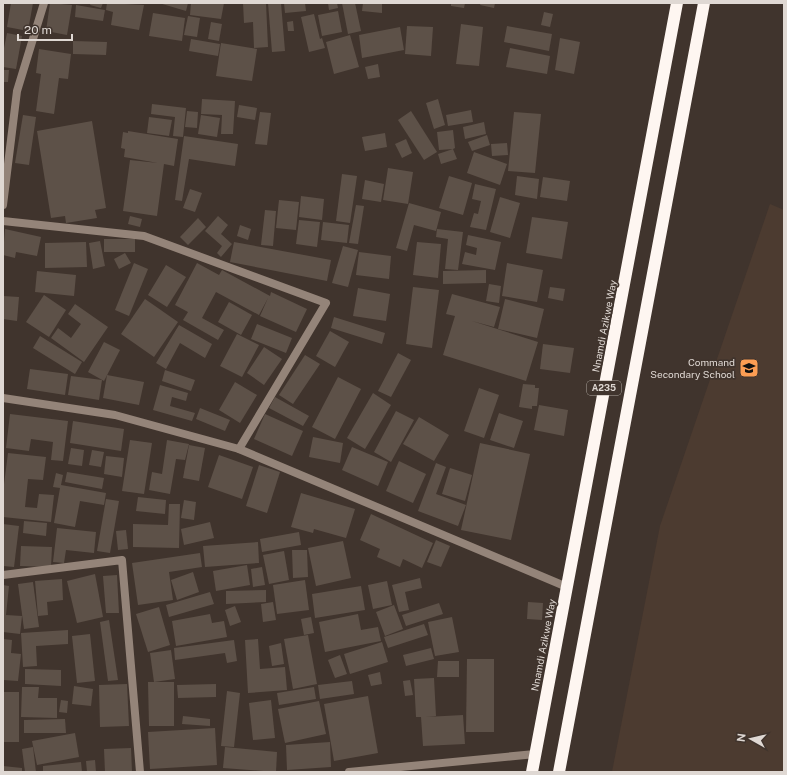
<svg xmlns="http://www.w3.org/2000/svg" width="787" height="775" font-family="'Public Sans',sans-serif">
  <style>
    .built { fill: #4c3b30 }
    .building { fill: #5d5148 }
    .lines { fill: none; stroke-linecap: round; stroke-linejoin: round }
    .street { stroke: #948479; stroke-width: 8 }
    .highway { stroke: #fef6f1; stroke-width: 12 }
    .labels { text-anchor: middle; stroke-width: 3.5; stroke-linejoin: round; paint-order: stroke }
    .shield { fill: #40342d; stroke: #afa7a1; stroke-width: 1 }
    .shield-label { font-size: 9px; font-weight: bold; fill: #dfd8d3 }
    .street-label { font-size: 10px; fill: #dfd8d3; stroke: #40342d }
    .poi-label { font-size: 10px; fill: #dfd8d3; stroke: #40342d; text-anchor: end }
  </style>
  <rect width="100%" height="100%" fill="#40342d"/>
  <polygon class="built" points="770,204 784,210 784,772 612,772 660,526"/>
  <g class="building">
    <polygon points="11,3 33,3 28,31 7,27"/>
    <polygon points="50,3 72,5 67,35 46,31"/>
    <polygon points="91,3 103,3 101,8 90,5"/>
    <polygon points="107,3 144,5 139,30 111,25 113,12 106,10"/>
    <polygon points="159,3 188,3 186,11"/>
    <polygon points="191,3 224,3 221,19 190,15"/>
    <polygon points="243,3 266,3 268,47 254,48 253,22 244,23"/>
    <polygon points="268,3 281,3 285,51 272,52"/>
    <polygon points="284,3 305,3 306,11 285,13"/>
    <polygon points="328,3 337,3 338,8 329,10"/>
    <polygon points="342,3 355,3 361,31 348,34"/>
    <polygon points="363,3 382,3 382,13 362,11"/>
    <polygon points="451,3 465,3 464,8 451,6"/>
    <polygon points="481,3 495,3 494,8 480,5"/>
    <polygon points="76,5 105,10 103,21 75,17"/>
    <polygon points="338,11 342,32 322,36 318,15"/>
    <polygon points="544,12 553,14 550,27 541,25"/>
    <polygon points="153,13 185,18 182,41 149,36"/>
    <polygon points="314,14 320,39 322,38 325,48 309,52 301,17"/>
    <polygon points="188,16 200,18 197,37 184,35"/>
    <polygon points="293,21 294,31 288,31 287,22"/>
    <polygon points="211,22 222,24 219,41 208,39"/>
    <polygon points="461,24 483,27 479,66 456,64"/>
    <polygon points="407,26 433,27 431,56 405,54"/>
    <polygon points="507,26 552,34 549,51 504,42"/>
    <polygon points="400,27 404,50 362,58 359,35"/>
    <polygon points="7,33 22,36 16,69 3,67 3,53"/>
    <polygon points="350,35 359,67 334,74 326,42"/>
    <polygon points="560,38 580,42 574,74 555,70"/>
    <polygon points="191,39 220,44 218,56 189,51"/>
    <polygon points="73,41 107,42 106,55 73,54"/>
    <polygon points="221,43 257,49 252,81 216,76"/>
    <polygon points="510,48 550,56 547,74 506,67"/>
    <polygon points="39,49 71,54 68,79 59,78 54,114 36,111 41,74 36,73"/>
    <polygon points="378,64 380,77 368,79 365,67"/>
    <polygon points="3,70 9,70 8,82 3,82"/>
    <polygon points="202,99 235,101 233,134 221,134 222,115 201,114"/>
    <polygon points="438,99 445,125 434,129 426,103"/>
    <polygon points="152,104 186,108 183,137 173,136 175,117 151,114"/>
    <polygon points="239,105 257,108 255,120 237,117"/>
    <polygon points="471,110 473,122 448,126 446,115"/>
    <polygon points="187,111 198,112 197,128 185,127"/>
    <polygon points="411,111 437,152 424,160 398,120"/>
    <polygon points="260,112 271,113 267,145 255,144"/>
    <polygon points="514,112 541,114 535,173 508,171"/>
    <polygon points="23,115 36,117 29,165 15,163"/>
    <polygon points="201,115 220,118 217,137 198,134"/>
    <polygon points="149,117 172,120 169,136 147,133"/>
    <polygon points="92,121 106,208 95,210 97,218 66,223 65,216 51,218 37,131"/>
    <polygon points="484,122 486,134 465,139 463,127"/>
    <polygon points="453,130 455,148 453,149 457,159 441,164 438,154 453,149 439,150 437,132"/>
    <polygon points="128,131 178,139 174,166 164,164 157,216 123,211 130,160 158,163 124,157 125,149 121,148 123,132 128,133"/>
    <polygon points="385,133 387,147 365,151 362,137"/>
    <polygon points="487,135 490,145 472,151 468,142"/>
    <polygon points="184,136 238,144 235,166 189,159 182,201 175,200"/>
    <polygon points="406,139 412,153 402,158 395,144"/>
    <polygon points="507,143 508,155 492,156 491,144"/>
    <polygon points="474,152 507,164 500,185 467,173"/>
    <polygon points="388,168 413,172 408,204 383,200"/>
    <polygon points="342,174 357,176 350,223 336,221"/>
    <polygon points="449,176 472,183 463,215 439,208"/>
    <polygon points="517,176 539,179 537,199 515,195"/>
    <polygon points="543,177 570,181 567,201 540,197"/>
    <polygon points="365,180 384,184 381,202 362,199"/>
    <polygon points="475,184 496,189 486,230 470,227 474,213 478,214 481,201 472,199"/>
    <polygon points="190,189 202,193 195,212 183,208"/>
    <polygon points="301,196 324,199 322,220 299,217"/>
    <polygon points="500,197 520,203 510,238 490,232"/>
    <polygon points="279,200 299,202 296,230 276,228"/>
    <polygon points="409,203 441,212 436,231 414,225 407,251 396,248"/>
    <polygon points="356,205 364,206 358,244 349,243"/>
    <polygon points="265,210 276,211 273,246 261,245"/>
    <polygon points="130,216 142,219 140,227 128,224"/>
    <polygon points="218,216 228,225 221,234 232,244 221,257 217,253 222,246 205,231"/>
    <polygon points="532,217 568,222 562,259 526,253"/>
    <polygon points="198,218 206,227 188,245 180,237"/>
    <polygon points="299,220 320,222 317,247 296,244"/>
    <polygon points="323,222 349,225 347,243 321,240"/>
    <polygon points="240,225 251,229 248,240 237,236"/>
    <polygon points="5,229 41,237 37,256 16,252 15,258 3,255"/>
    <polygon points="437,229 463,232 458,270 445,269 448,239 436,237"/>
    <polygon points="468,235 501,242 495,270 462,264 465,252 476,255 477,248 466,245"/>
    <rect x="104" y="239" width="31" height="13"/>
    <polygon points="100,241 105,266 93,269 89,243"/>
    <polygon points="86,242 87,267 45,268 45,243"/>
    <polygon points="234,242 331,260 327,281 230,262"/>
    <polygon points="417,242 441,244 438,278 413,275"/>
    <polygon points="343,246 358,250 348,287 332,283"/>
    <polygon points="359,252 391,256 389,279 356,275"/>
    <polygon points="125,253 131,263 119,269 114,259"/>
    <polygon points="134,263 148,269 129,316 115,310"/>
    <polygon points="197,263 219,275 222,270 270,296 271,292 307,309 296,332 260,316 268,298 259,315 216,292 202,318 224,330 218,340 183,320 188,312 175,305"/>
    <polygon points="507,263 543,270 537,302 502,296"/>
    <polygon points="166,265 186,277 167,307 148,295"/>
    <polygon points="486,270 486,283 443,284 443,271"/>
    <polygon points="37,271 76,275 74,296 35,292"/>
    <polygon points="489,284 501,286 499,303 486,301"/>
    <polygon points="413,287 439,290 432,348 406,344"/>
    <polygon points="550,287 565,289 563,301 548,298"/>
    <polygon points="358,288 390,294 386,321 353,316"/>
    <polygon points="452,294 500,307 494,327 472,321 538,342 526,381 443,355 455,316 446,314"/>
    <polygon points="44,295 66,310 49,337 26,322"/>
    <polygon points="3,296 19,297 17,321 3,319"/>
    <polygon points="145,299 178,322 154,357 121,334"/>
    <polygon points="505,299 544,309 537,338 498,329"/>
    <polygon points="229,302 252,315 241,335 218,322"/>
    <polygon points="75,304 108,327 84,362 51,338 58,328 71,338 81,324 68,314"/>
    <polygon points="334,317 385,333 382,344 331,328"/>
    <polygon points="257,324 292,338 286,353 251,339"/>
    <polygon points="179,325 212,344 205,358 180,343 166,369 156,363"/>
    <polygon points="330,331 349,342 335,367 316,356"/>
    <polygon points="237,334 259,345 242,377 220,366"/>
    <polygon points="40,336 82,362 75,374 33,348"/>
    <polygon points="104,342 120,350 104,381 88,372"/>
    <polygon points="543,344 574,348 570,373 540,369"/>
    <polygon points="264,347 282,359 264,385 247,373"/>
    <polygon points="398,353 411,360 391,397 378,391"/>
    <polygon points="305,355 320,364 293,404 279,395"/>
    <polygon points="30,369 68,374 65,395 27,389"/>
    <polygon points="165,370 195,380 191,391 162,381"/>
    <polygon points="107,375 144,382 139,405 103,398"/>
    <polygon points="71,376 102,380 99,400 68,395"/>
    <polygon points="338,377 361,389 335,439 312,427"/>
    <polygon points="235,382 257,395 240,423 219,410"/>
    <polygon points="523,384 535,385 535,388 539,388 537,406 532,406 532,409 519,407"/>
    <polygon points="160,385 188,393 186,401 172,397 170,406 195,413 192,421 153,410"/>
    <polygon points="479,388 499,395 484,438 464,431"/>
    <polygon points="373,393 391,405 365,449 347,438"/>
    <polygon points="275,397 309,416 303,426 269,408"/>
    <polygon points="539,405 568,410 564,436 534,430"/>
    <polygon points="200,408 230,420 225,431 196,419"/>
    <polygon points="396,411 414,420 391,462 374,452"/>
    <polygon points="499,413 523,421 514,448 490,440"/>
    <polygon points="10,414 68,421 63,461 51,460 53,442 31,439 29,451 6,448"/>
    <polygon points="265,414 303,431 292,456 254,439"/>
    <polygon points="419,417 449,435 434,461 403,444"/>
    <polygon points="73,421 124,429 121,451 70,443"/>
    <polygon points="313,437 343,443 340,463 309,457"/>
    <polygon points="130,440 152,443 144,494 122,491"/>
    <polygon points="167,440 189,444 185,460 176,459 170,494 149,490 152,472 162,474"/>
    <polygon points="480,443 530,454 511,540 461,530"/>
    <polygon points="189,445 205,448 199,481 183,478"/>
    <polygon points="352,447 388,462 378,486 342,470"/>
    <polygon points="71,448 84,450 82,466 68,464"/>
    <polygon points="92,450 104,452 101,467 89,465"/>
    <polygon points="8,453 46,457 43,480 28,479 25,507 37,508 39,494 54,495 51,522 3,517 3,492"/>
    <polygon points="219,455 253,467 242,499 208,487"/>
    <polygon points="106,456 124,458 122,477 104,474"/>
    <polygon points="399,461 426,474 413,503 386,491"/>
    <polygon points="436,463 446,467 436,494 466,505 458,526 418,511"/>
    <polygon points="259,465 280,472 267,513 246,506"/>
    <polygon points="450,468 472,475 465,501 442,494"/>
    <polygon points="67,472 104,478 102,489 65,482"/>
    <polygon points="56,473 63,475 61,485 106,493 104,505 80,501 75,527 54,523 60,488 53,487"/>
    <polygon points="301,493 355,509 346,538 314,529 313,533 291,527"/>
    <polygon points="138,497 166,500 165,514 136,511"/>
    <polygon points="106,499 119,501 110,553 97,551"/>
    <polygon points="184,500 196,502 194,520 181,518"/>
    <polygon points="169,504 180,504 179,548 133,547 133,524 168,525"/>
    <polygon points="371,514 433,543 422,568 403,559 400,567 377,557 380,549 360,540"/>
    <polygon points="24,521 47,523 46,536 23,533"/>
    <polygon points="210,522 214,538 184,545 181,529"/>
    <polygon points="3,524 19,526 14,567 3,566"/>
    <polygon points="57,528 96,532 94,553 66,550 64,563 53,562"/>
    <polygon points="126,530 128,549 118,550 116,531"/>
    <polygon points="299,532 301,545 262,552 260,539"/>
    <polygon points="436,540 450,546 441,567 427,562"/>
    <polygon points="343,541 351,578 316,586 308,548"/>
    <polygon points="258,542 259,563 205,567 203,546"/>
    <polygon points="21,546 52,547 51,567 20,566"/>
    <polygon points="292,550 307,550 308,577 293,578"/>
    <polygon points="284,551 289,580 269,584 263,555"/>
    <polygon points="200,553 202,567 169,572 173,600 138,605 132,563"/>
    <polygon points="247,565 250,585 216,591 213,571"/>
    <polygon points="262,567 265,585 253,587 251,569"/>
    <polygon points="193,572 199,592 177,600 171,580"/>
    <polygon points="95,574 103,617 77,623 67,581"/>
    <polygon points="117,575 119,613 106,613 103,576"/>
    <polygon points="420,578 422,588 405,592 409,610 399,612 392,585"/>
    <polygon points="62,579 63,600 47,602 48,615 38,616 35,581"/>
    <polygon points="305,580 309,610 277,614 273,585"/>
    <polygon points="387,581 392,605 373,609 368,585"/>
    <polygon points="33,582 39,627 24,629 18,584"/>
    <polygon points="3,585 9,586 6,615 22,616 20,634 3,632"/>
    <polygon points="361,586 365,610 315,618 312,594"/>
    <polygon points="266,590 266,602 226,604 226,591"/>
    <polygon points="210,592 214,604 169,617 166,605"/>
    <polygon points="273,602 276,620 263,622 261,604"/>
    <polygon points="528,602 543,603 542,620 527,619"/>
    <polygon points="439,603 443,614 406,626 402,615"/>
    <polygon points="394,605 403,629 385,636 376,612"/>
    <polygon points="235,606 241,622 230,626 225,610"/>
    <polygon points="159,607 170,645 148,652 136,614"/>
    <polygon points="210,614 212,623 224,621 227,637 176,646 172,621"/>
    <polygon points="358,614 361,630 378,627 381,641 325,652 319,622"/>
    <polygon points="311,617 314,633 304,635 301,619"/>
    <polygon points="452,617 459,652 435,656 428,622"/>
    <polygon points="109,620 118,680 108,681 100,622"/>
    <polygon points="424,624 428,635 388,648 384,637"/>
    <polygon points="68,630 68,644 36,646 37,666 23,667 21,633"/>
    <polygon points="90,634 95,681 77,683 72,636"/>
    <polygon points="308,635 317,684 293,689 284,639"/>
    <polygon points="3,639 12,640 11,653 21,654 18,681 3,680"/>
    <polygon points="258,639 260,669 285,667 287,690 248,693 245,640"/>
    <polygon points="234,640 237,661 227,663 225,653 175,660 174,648"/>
    <polygon points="382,642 388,662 350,674 344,654"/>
    <polygon points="281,643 284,664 272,666 269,646"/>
    <polygon points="431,648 434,659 406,666 403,655"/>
    <polygon points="171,650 175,679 154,682 150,653"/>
    <polygon points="340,655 347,674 335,678 328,660"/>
    <polygon points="467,659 494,659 494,732 466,732"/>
    <polygon points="438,661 459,661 459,677 437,677"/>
    <polygon points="25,669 61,670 61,686 25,684"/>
    <polygon points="380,672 382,684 371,686 368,675"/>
    <polygon points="434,678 436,716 426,717 463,715 465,744 423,746 421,717 416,717 414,679"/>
    <polygon points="410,680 413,695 405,696 403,681"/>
    <polygon points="352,681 354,694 320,699 318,685"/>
    <polygon points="148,682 174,682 174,726 149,726"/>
    <polygon points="127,684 129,726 100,727 99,685"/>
    <polygon points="216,684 216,697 178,698 177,685"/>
    <polygon points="74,686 93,689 91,706 72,704"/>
    <polygon points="22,687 39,687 38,698 57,698 57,718 21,717"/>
    <polygon points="314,687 316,699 279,705 277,693"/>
    <polygon points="227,691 240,693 234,747 221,746"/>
    <rect x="3" y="692" width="16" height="50"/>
    <polygon points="368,696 378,753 334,761 324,704"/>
    <polygon points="61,700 68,701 67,713 59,712"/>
    <polygon points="271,700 275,738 253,740 249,703"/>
    <polygon points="319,701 326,734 285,743 278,709"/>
    <polygon points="183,716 210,719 210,726 182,724"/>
    <polygon points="65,719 66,733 24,733 24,720"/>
    <polygon points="215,728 217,765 150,769 148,732"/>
    <polygon points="75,733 79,757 37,765 32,741"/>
    <polygon points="330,742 331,767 287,770 286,745"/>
    <polygon points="33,747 36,772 25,772 22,749"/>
    <polygon points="225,747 277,752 276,772 223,768"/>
    <polygon points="131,748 132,772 105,772 104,749"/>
    <polygon points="95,760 96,772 87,772 86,761"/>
    <polygon points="81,762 82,772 43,772 43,766"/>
    <polygon points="3,766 22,768 22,772 3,772"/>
  </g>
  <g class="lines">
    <g class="street">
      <polyline points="3,205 17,91 44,3"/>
      <polyline points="3,221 144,236 326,303 239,449"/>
      <polyline points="3,398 115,415 239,449 567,587"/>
      <polyline points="3,575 122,560 140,772"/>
      <polyline points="349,772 535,754"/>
    </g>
    <g class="highway">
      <polyline points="532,772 677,3"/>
      <polyline points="559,772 704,3"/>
    </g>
  </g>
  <defs>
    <symbol id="school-square" viewBox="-11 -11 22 22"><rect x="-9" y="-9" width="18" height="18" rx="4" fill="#fc9d53" stroke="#40342d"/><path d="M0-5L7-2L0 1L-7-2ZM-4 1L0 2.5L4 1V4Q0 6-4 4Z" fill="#111"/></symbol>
  </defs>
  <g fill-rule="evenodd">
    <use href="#school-square" x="738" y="357" width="22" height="22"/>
  </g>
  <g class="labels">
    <rect class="shield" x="587" y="381" width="34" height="14" rx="3"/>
    <g class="shield-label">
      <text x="604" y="391">A235</text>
    </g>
    <g class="street-label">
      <text transform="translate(604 326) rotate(-79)" y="4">Nnamdi Azikwe Way</text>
      <text transform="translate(543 645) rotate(-79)" y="4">Nnamdi Azikwe Way</text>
    </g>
    <g class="poi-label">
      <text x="735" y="366">Command<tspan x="735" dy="12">Secondary School</tspan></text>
    </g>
  </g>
  <rect width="787" height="775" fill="none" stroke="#dfd8d3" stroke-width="8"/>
  <g transform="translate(751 739) rotate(278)" stroke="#40342d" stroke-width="3" paint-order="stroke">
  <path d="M0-3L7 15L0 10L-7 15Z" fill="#dfd8d3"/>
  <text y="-6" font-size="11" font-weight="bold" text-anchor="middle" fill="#dfd8d3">N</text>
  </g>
  <path d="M18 34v6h54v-6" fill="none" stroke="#dfd8d3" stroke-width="2"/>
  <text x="24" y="34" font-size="12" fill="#dfd8d3" stroke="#40342d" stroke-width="3" paint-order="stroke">20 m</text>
</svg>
